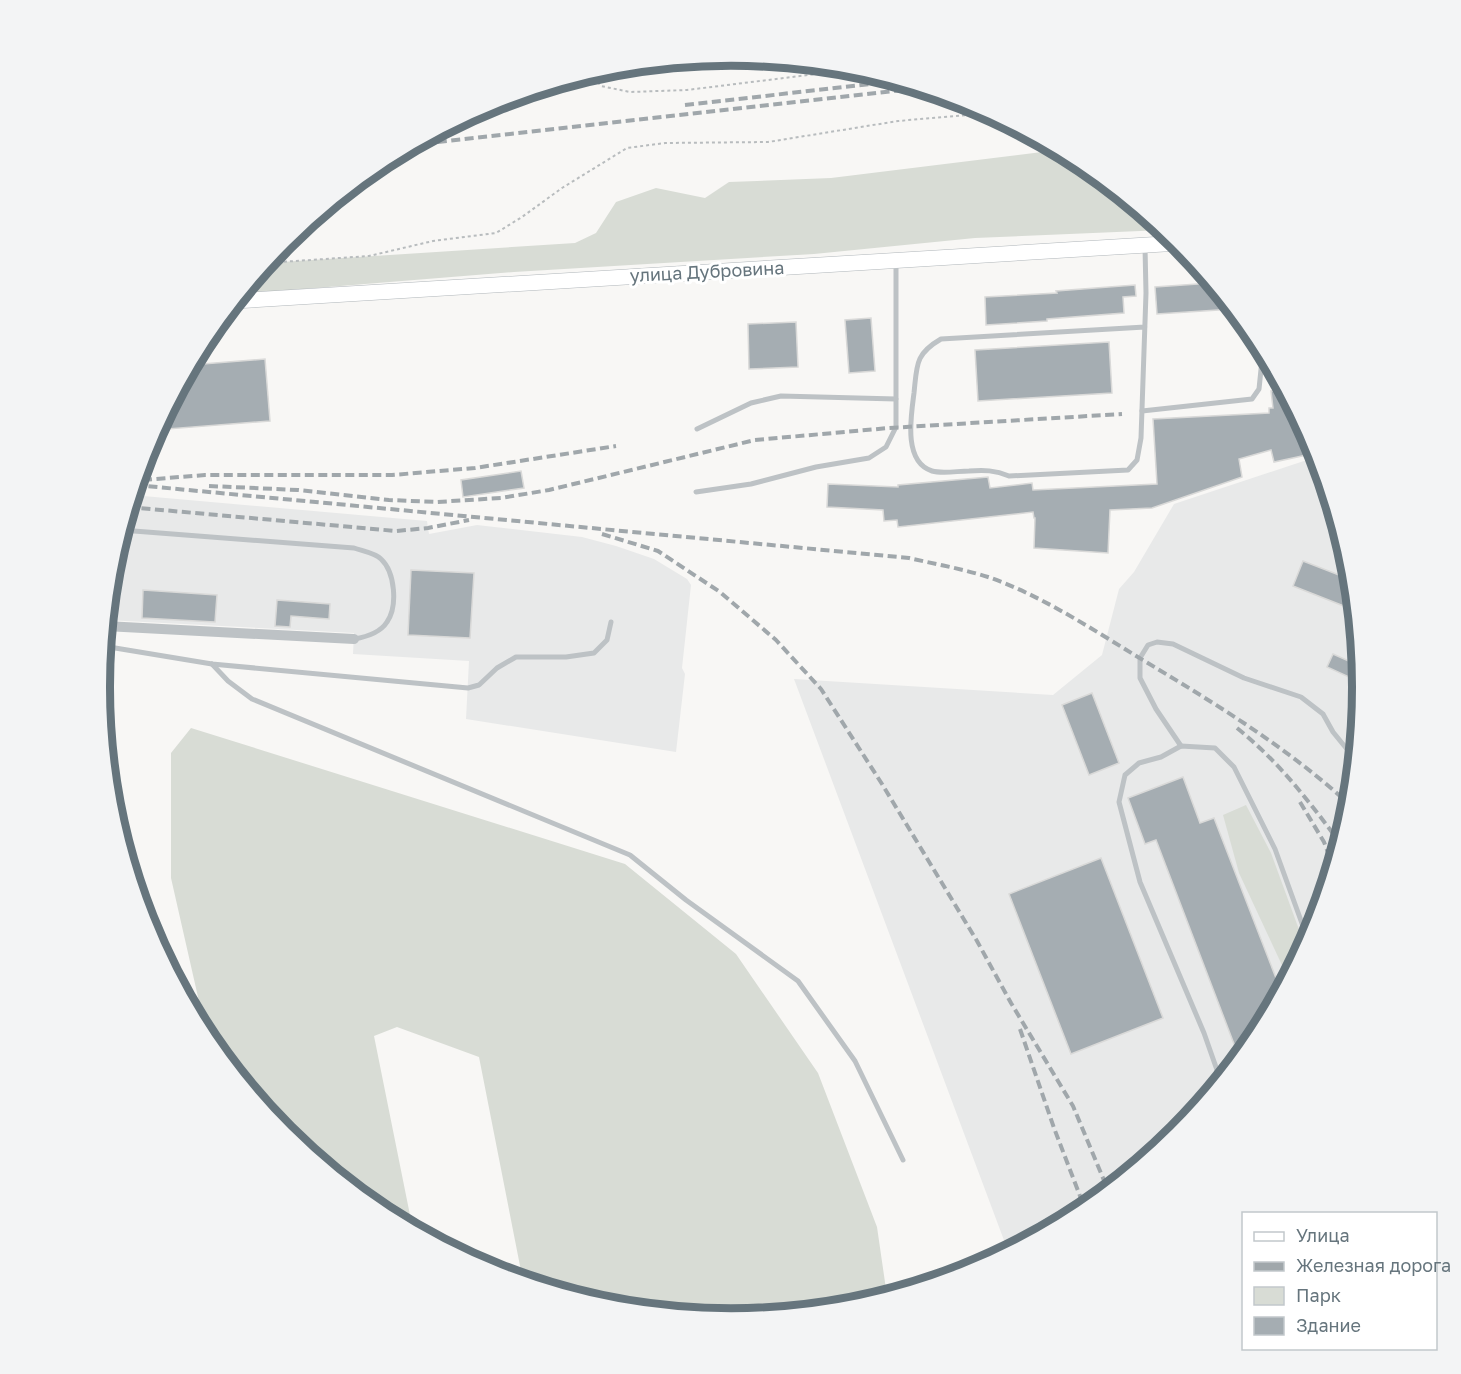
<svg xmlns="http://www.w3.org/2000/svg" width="1461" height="1374" font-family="'Golos Text',sans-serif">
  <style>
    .built { fill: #e8e9e9 }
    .green { fill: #d8dcd5 }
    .building { fill: #a5adb2; stroke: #d9d9d8; stroke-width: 1.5 }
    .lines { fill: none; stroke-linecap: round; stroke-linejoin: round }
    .secondary-casing { stroke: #b0b6ba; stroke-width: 16 }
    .path { stroke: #b8bcbe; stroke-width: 2; stroke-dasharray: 3 3; stroke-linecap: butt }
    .lane { stroke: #bdc2c5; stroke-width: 5 }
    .street { stroke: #bdc2c5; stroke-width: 10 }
    .secondary { stroke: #fff; stroke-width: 15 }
    .rail { stroke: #a0a7ab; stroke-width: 4; stroke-dasharray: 9 4.5; stroke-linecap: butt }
    .labels { text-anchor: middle; stroke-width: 6; stroke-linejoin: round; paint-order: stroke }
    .street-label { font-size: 18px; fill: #66757d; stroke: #fff }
    .rim { fill: none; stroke: #66757d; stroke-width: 8 }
  </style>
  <rect width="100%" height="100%" fill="#f8f7f5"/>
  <g class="built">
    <polygon points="1316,457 1350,564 1362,687 1350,811 1314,929 1255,1038 1177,1134 1081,1212 1008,1251 794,679 1053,695 1102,655 1119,589 1134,572 1174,504"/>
    <polygon points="132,495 427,521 429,534 477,525 582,537 616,546 654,559 687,579 691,585 682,668 685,674 676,752 466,719 469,661 353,654 354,633 106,620 111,563"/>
  </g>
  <g class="green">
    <polygon points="731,56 764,59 730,69 686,68 671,61"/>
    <polygon points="1058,150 1082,162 1164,230 975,238 814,254 514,272 240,294 266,263 575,243 596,233 616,202 656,188 705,198 729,182 831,178"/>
    <polygon points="191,728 625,864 736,954 818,1073 877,1227 887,1296 853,1306 730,1318 607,1306 523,1281 479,1057 397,1027 374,1036 413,1230 379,1212 284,1133 208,1041 171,878 171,753"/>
    <polygon points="1246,805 1271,853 1305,946 1288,978 1239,873 1223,815"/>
  </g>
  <g class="building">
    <polygon points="1212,283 1233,309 1157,314 1155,287"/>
    <polygon points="1135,285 1136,296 1123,297 1124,313 1047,319 1047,321 986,325 985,297 1057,293 1056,291"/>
    <polygon points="871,318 875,371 849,373 845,320"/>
    <polygon points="796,322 798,367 749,369 748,324"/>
    <polygon points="1109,342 1112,393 978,401 975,350"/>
    <polygon points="265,359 270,421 155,430 190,365"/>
    <polygon points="1279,390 1284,390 1316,453 1274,462 1271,450 1239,459 1242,477 1152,508 1110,510 1108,553 1034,548 1035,518 1034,518 1033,512 898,527 897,520 884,521 883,510 827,507 828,484 898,487 898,485 988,477 990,488 1032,483 1033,490 1157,484 1153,419 1269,413 1269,408 1273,408 1271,391"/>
    <polygon points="521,471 524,488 463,497 461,480"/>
    <polygon points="1303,561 1352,580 1354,610 1293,586"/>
    <polygon points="411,570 474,573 470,638 408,635"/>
    <polygon points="143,590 217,595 215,622 142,618"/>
    <polygon points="277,600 330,604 329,619 291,616 290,627 275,626"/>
    <polygon points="1333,654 1360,666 1362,683 1327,667"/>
    <polygon points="1092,693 1119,763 1089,775 1062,705"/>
    <polygon points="1183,777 1200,823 1214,818 1281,991 1255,1038 1239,1057 1156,840 1145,844 1128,798"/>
    <polygon points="1101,858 1163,1018 1071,1054 1009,894"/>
  </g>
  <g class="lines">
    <defs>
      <polyline id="secondary" points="234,301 1180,243"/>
    </defs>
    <use href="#secondary" class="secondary-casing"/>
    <g class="path">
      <polyline points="590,73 601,86 630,92 687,90 857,69"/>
      <polyline points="266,263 369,256 433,241 496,233 522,217 562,188 627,148 665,143 768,142 898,121 990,113"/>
    </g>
    <g class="lane">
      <path d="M1145,327l-204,12c-26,15 -24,26 -27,54 -3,23 -11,69 18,78 10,3 26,0 37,0 15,-1 26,-1 40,5l119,-6 9,-10 4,-22 5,-145 -1,-46"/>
      <polyline points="1142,411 1252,399 1259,389 1263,350"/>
      <polyline points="697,429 751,403 781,396 896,399"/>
      <polyline points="696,492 751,484 816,467 869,458 886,447 896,427 896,262"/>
      <path d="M121,530l233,18c8,3 21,5 27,11 14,13 17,47 6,63 -7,11 -21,15 -33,17"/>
      <polyline points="1356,645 1358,646"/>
      <polyline points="103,646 212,664 468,688 479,685 497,668 516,657 566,657 594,653 607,640 611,622"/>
      <polyline points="212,664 228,681 252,699 630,855 686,900 798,981 855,1061 903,1160"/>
      <polyline points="1181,746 1156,709 1140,678 1140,658 1148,645 1157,642 1173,644 1244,678 1301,697 1323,714 1333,732 1355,759"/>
      <polyline points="1207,1098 1217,1070 1204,1033 1140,882 1119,802 1125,775 1139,763 1161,757 1181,746 1215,748 1234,767 1275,849 1308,940"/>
    </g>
    <polyline class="street" points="105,626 354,639"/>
    <use href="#secondary" class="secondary"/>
    <g class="rail">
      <polyline points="685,105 897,81"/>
      <polyline points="411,145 920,88"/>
      <polyline points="143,480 205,475 392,475 475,468 616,446"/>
      <path d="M135,485l774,73c26,6 54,11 79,19 50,17 101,50 145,77 76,46 152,91 217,151"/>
      <polyline points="209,486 298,490 389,500 437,502 501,498 549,490 755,440 889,428 1122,414"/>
      <polyline points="128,507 396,531 428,528 469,520"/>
      <polyline points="602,534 658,551 720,592 776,640 821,689 882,784 977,941 1011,1003 1073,1106 1108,1190"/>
      <path d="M1237,728c41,33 72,73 103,115"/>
      <polyline points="1300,802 1324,842 1333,866"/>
      <polyline points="1020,1029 1054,1128 1085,1209"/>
    </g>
  </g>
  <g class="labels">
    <g class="street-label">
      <text transform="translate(707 272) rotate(-3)" y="6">улица Дубровина</text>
    </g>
  </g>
  <path d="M0 0H1461V1374H0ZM110 687a621 621 0 1 1 1242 0a621 621 0 1 1-1242 0Z" fill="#f3f4f5" fill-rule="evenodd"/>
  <path class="rim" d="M110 687a621 621 0 1 1 1242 0a621 621 0 1 1-1242 0Z"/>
  <rect x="1242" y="1212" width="195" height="138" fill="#ffffff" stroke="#c2c8cb" stroke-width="1.5"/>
  <rect x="1254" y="1232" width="30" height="9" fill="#ffffff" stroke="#c2c8cb" stroke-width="1.5"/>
  <text x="1296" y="1242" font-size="18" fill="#66757d">Улица</text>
  <rect x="1254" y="1262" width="30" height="9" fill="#a0a7ab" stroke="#c2c8cb" stroke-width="1.5"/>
  <text x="1296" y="1272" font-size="18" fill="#66757d">Железная дорога</text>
  <rect x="1254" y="1287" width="30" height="18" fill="#d8dcd5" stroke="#c2c8cb" stroke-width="1.5"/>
  <text x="1296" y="1302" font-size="18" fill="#66757d">Парк</text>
  <rect x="1254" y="1317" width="30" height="18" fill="#a5adb2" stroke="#c2c8cb" stroke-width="1.5"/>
  <text x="1296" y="1332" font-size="18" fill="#66757d">Здание</text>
</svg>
